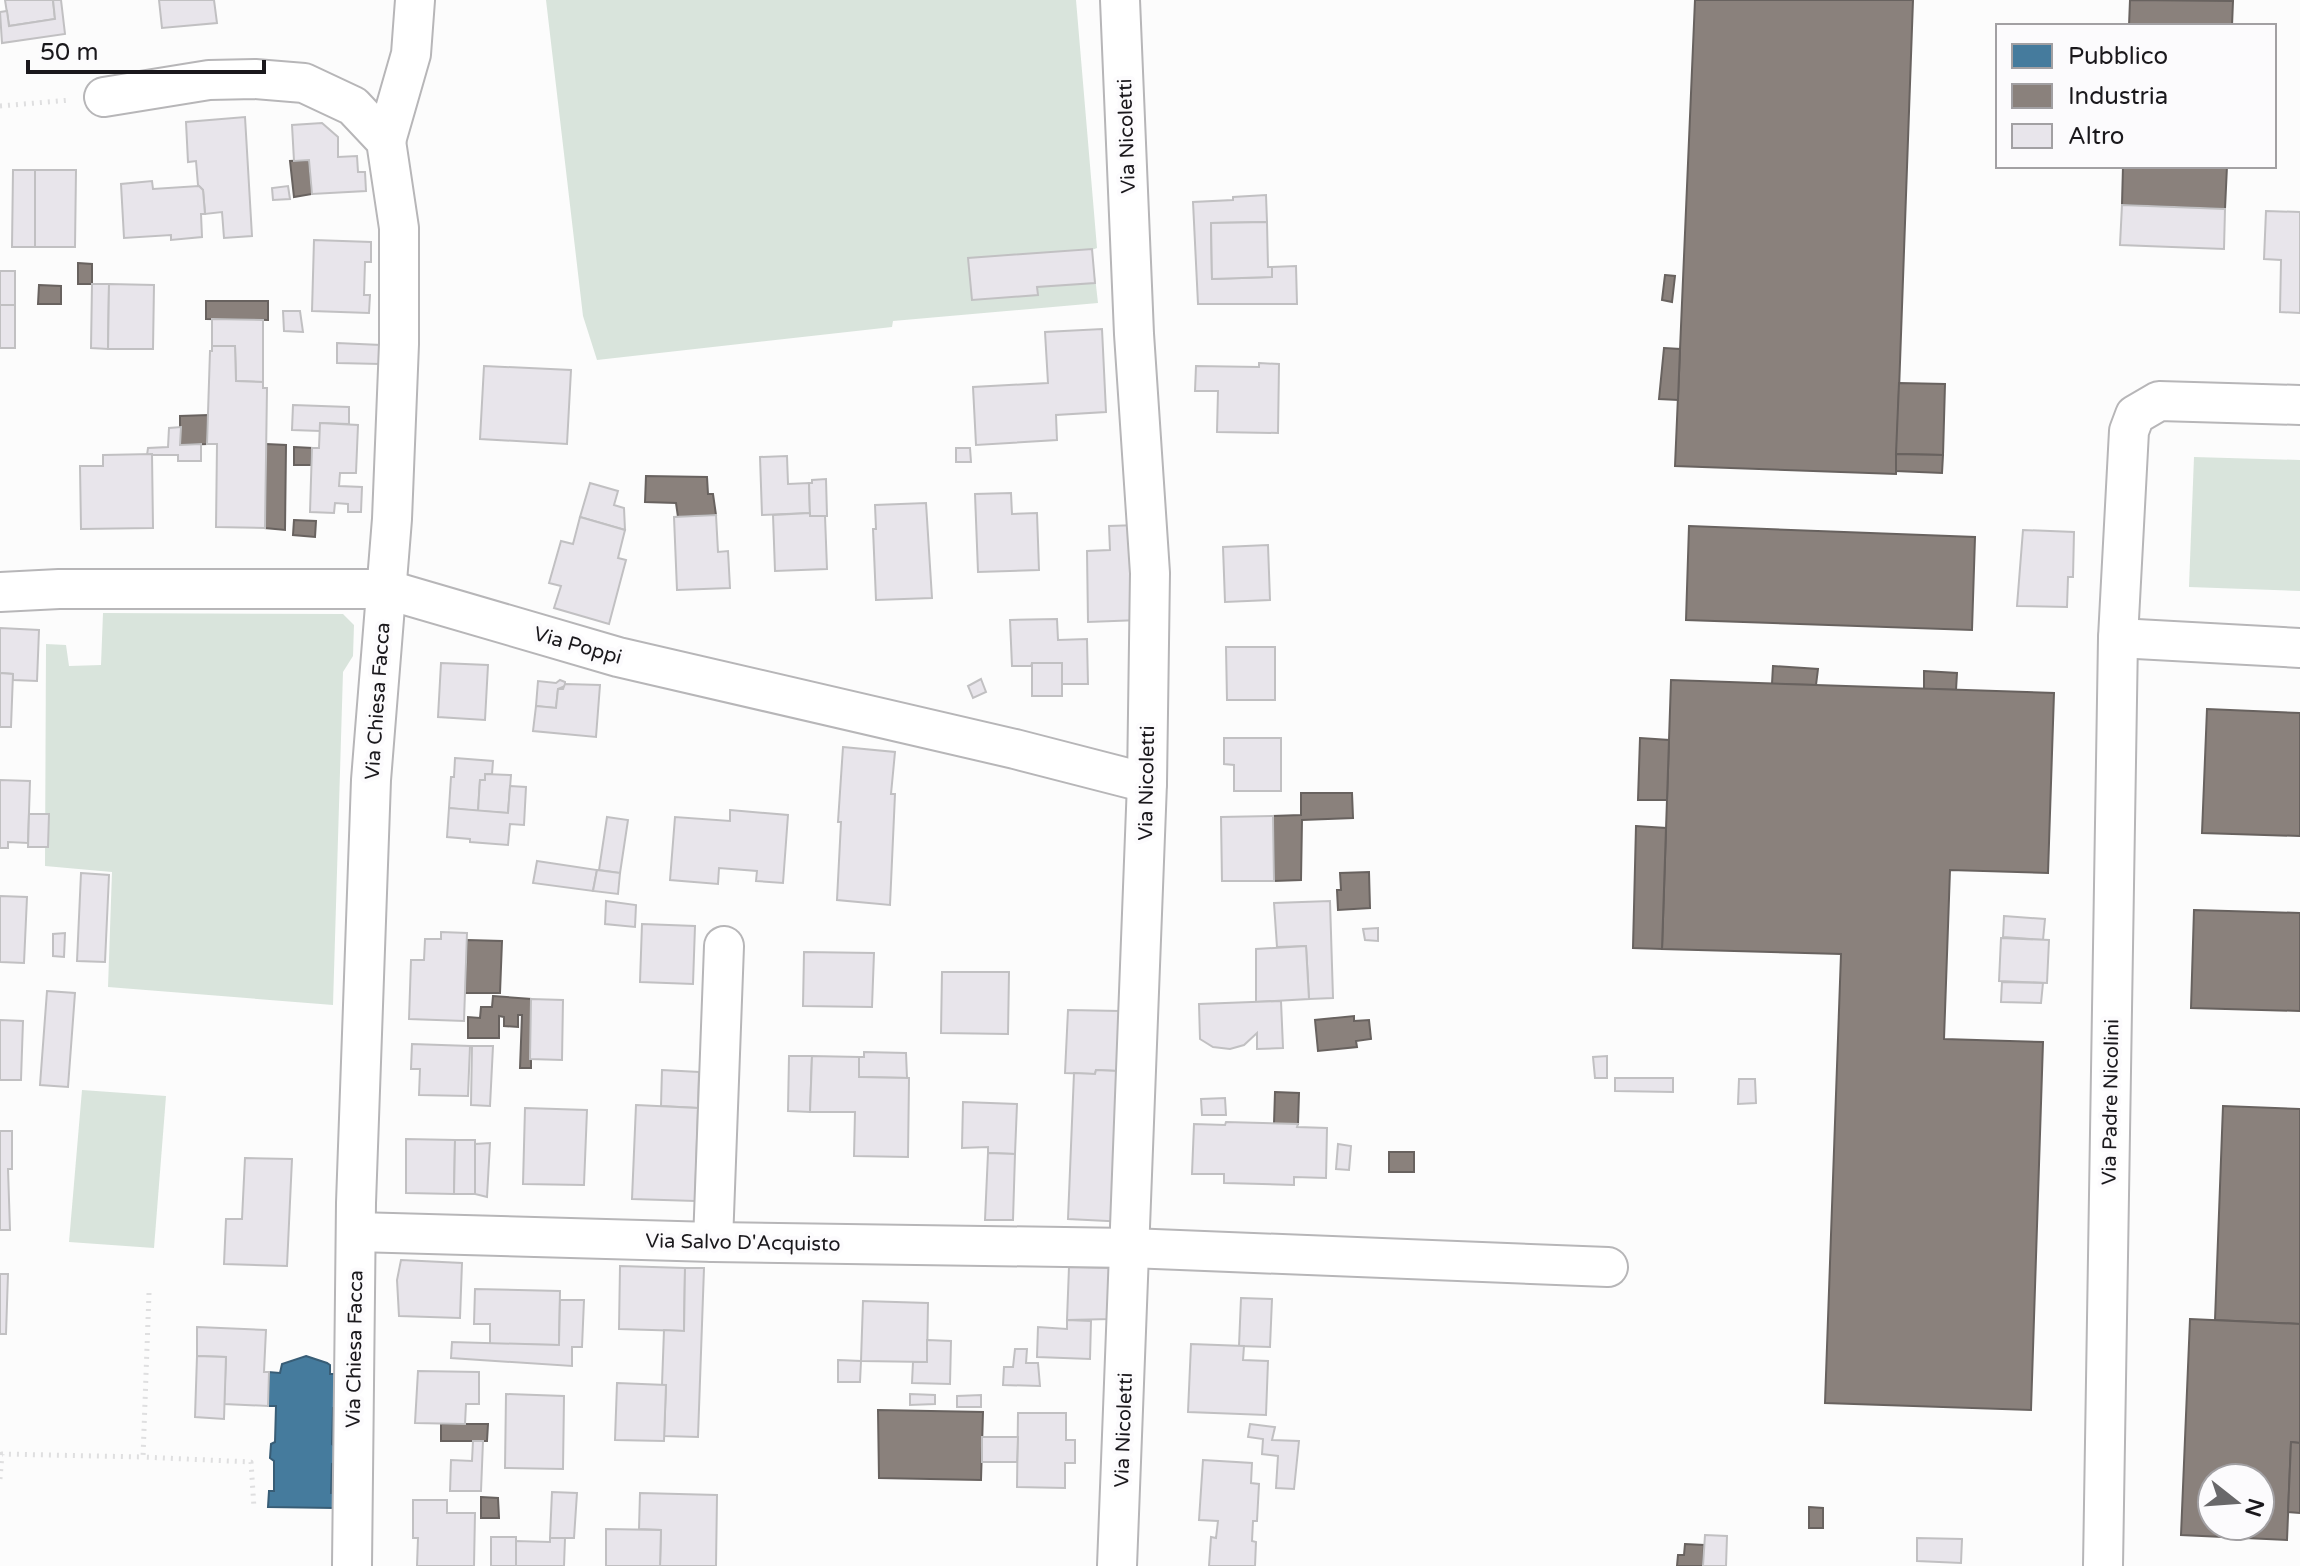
<svg xmlns="http://www.w3.org/2000/svg" width="2300" height="1566" font-family="'Varela Round',sans-serif">
  <style>
    .green { fill: #d9e4dc }
    .public { fill: #457b9d; stroke: #385d76; stroke-width: 2 }
    .industry { fill: #8a817c; stroke: #68625f; stroke-width: 2; fill-rule: evenodd }
    .building { fill: #e8e5eb; stroke: #c1c0c2; stroke-width: 2 }
    .lines { fill: none; stroke-linecap: round; stroke-linejoin: round }
    .minor-casing { stroke: #b7b6b8; stroke-width: 42 }
    .path { stroke: #dfdfe0; stroke-width: 5; stroke-dasharray: 2 6; stroke-linecap: butt }
    .minor { stroke: #fff; stroke-width: 38 }
    .labels { text-anchor: middle; stroke-width: 8; stroke-linejoin: round; paint-order: stroke }
    .street-label { font-size: 20px; fill: #1a181c; stroke: #fcfbfd }
  </style>
  <rect width="100%" height="100%" fill="#fcfcfc"/>
  <g class="green">
    <polygon points="546,0 1076,0 1097,248 1092,250 1098,303 893,321 892,327 597,360 583,316"/>
    <polygon points="2194,457 2300,460 2300,591 2189,587"/>
    <polygon points="103,613 343,614 354,625 353,656 343,672 333,1005 108,987 112,872 45,866 46,644 66,645 69,666 101,665"/>
    <polygon points="82,1090 166,1096 154,1248 69,1242"/>
  </g>
  <polygon class="public" points="306,1356 327,1363 330,1365 330,1374 343,1374 342,1408 333,1408 332,1444 336,1448 336,1462 332,1464 331,1493 334,1493 334,1508 268,1507 269,1491 274,1491 274,1461 270,1458 271,1444 275,1442 276,1406 268,1406 269,1372 280,1373 282,1364"/>
  <g class="industry">
    <polygon points="1695,0 1913,0 1896,474 1675,466"/>
    <polygon points="2130,0 2233,1 2232,26 2129,26"/>
    <polygon points="309,160 312,194 294,197 290,161"/>
    <polygon points="2123,166 2227,166 2225,209 2122,205"/>
    <polygon points="78,263 92,264 92,284 78,284"/>
    <polygon points="1665,275 1675,276 1672,302 1662,300"/>
    <polygon points="39,285 61,286 61,304 38,304"/>
    <polygon points="206,301 268,301 268,320 206,319"/>
    <polygon points="1664,348 1680,349 1678,400 1659,399"/>
    <polygon points="1899,383 1945,384 1943,455 1896,454"/>
    <polygon points="208,415 207,444 180,445 180,416"/>
    <polygon points="266,444 286,445 285,530 265,528"/>
    <polygon points="294,447 312,448 311,465 294,465"/>
    <polygon points="1896,454 1943,455 1942,473 1896,471"/>
    <polygon points="646,476 707,477 708,494 713,494 716,515 678,517 676,503 645,502"/>
    <polygon points="294,520 316,521 315,537 293,535"/>
    <polygon points="1689,526 1975,537 1972,630 1686,620"/>
    <polygon points="1773,666 1818,669 1816,685 1772,684"/>
    <polygon points="1924,671 1957,673 1956,690 1924,689"/>
    <polygon points="1671,680 2054,693 2048,873 1950,870 1944,1039 2043,1042 2031,1410 1825,1403 1841,954 1662,949"/>
    <polygon points="2207,709 2300,713 2300,836 2202,833"/>
    <polygon points="1640,738 1669,740 1667,800 1638,800"/>
    <polygon points="1301,793 1352,793 1353,818 1302,820 1301,880 1274,881 1273,816 1301,815"/>
    <polygon points="1636,826 1666,828 1662,949 1633,948"/>
    <polygon points="1369,872 1370,908 1338,910 1337,890 1341,890 1340,873"/>
    <polygon points="2194,910 2300,913 2300,1011 2191,1008"/>
    <polygon points="467,940 502,941 500,993 465,993"/>
    <polygon points="493,996 531,999 531,1068 520,1068 522,1015 518,1015 518,1027 504,1026 504,1017 499,1016 499,1038 468,1038 468,1017 480,1018 481,1007 492,1007"/>
    <polygon points="1354,1016 1354,1021 1369,1020 1371,1039 1356,1041 1357,1047 1318,1051 1315,1020"/>
    <polygon points="1275,1092 1299,1093 1298,1124 1274,1124"/>
    <polygon points="2223,1106 2300,1109 2300,1324 2215,1320"/>
    <rect x="1389" y="1152" width="25" height="20"/>
    <path d="M2190,1319l110,5v119l-9,-1 -4,98 -106,-5zM2212,1478h48v48h-48z"/>
    <polygon points="878,1410 983,1412 981,1480 879,1478"/>
    <polygon points="441,1424 488,1424 487,1441 441,1441"/>
    <polygon points="2291,1442 2300,1443 2300,1513 2288,1512"/>
    <polygon points="481,1497 498,1498 499,1518 481,1518"/>
    <polygon points="1809,1507 1823,1508 1823,1528 1809,1528"/>
    <polygon points="1685,1544 1704,1545 1703,1566 1677,1566 1678,1555 1684,1555"/>
  </g>
  <g class="building">
    <polygon points="5,0 53,0 55,19 9,26"/>
    <polygon points="53,0 61,0 65,34 2,43 0,12 7,11 9,26 55,19"/>
    <polygon points="159,0 214,0 217,23 162,28"/>
    <polygon points="245,117 252,236 224,238 222,212 205,214 203,190 198,185 196,161 188,162 186,122"/>
    <polygon points="322,123 338,137 338,157 357,156 358,172 365,172 366,191 312,194 309,160 294,161 292,125"/>
    <polygon points="13,170 35,170 35,247 12,247"/>
    <polygon points="35,170 76,170 75,247 35,247"/>
    <polygon points="152,181 153,189 199,186 203,190 205,214 201,214 202,237 171,240 171,235 124,238 121,184"/>
    <polygon points="288,186 290,199 273,200 272,188"/>
    <polygon points="1266,195 1267,222 1211,223 1212,279 1272,277 1272,267 1296,266 1297,304 1198,304 1193,202 1233,200 1233,197"/>
    <polygon points="2122,205 2225,209 2224,249 2120,245"/>
    <polygon points="2266,211 2300,212 2300,313 2280,312 2281,260 2264,259"/>
    <polygon points="1267,222 1268,267 1272,267 1272,277 1212,279 1211,223"/>
    <polygon points="314,240 371,242 371,262 365,262 364,295 370,295 369,313 312,311"/>
    <polygon points="1092,249 1095,283 1037,287 1038,295 972,300 968,258"/>
    <rect x="0" y="271" width="15" height="34"/>
    <polygon points="92,284 109,284 108,349 91,348"/>
    <polygon points="109,284 154,285 153,349 108,349"/>
    <rect x="0" y="305" width="15" height="43"/>
    <polygon points="283,311 300,311 303,332 284,331"/>
    <polygon points="212,319 263,320 263,382 236,381 235,346 212,346"/>
    <polygon points="1102,329 1106,412 1056,415 1057,440 976,445 973,387 1048,383 1045,332"/>
    <polygon points="337,343 381,345 380,364 337,363"/>
    <polygon points="212,346 235,346 236,381 263,382 263,388 267,388 265,528 216,527 217,444 207,444 210,351 212,351"/>
    <polygon points="1259,363 1279,364 1278,433 1217,432 1218,391 1195,391 1196,366 1259,367"/>
    <polygon points="484,366 571,370 567,444 480,439"/>
    <polygon points="293,405 349,407 349,424 320,423 320,431 292,430"/>
    <polygon points="320,423 358,425 356,473 340,473 339,486 362,487 361,512 348,512 348,504 335,503 334,513 310,512 312,448 319,448"/>
    <polygon points="181,427 180,445 201,444 201,461 178,461 178,455 147,455 148,448 168,447 169,428"/>
    <polygon points="956,448 970,448 971,462 956,462"/>
    <polygon points="152,454 153,528 81,529 80,466 103,466 103,455"/>
    <polygon points="787,456 788,484 809,483 810,513 762,515 760,457"/>
    <polygon points="826,479 827,516 810,516 809,483 812,483 812,480"/>
    <polygon points="590,483 618,491 614,505 624,508 625,530 580,517"/>
    <polygon points="1011,493 1012,514 1037,513 1039,570 978,572 975,494"/>
    <polygon points="926,503 932,598 876,600 873,529 876,529 875,505"/>
    <polygon points="810,513 810,516 825,516 827,569 775,571 773,515"/>
    <polygon points="716,515 718,552 728,551 730,588 677,590 674,517"/>
    <polygon points="580,517 625,530 618,558 626,560 609,624 554,608 561,586 549,583 561,541 573,544"/>
    <polygon points="1138,525 1140,620 1088,622 1087,551 1110,550 1109,526"/>
    <polygon points="2023,530 2074,532 2073,577 2068,577 2067,607 2017,606"/>
    <polygon points="1268,545 1270,600 1225,602 1223,547"/>
    <polygon points="1057,619 1058,640 1087,639 1088,684 1062,684 1062,663 1032,663 1031,666 1012,666 1010,620"/>
    <polygon points="0,628 39,630 37,681 13,680 13,674 0,673"/>
    <polygon points="1226,647 1275,647 1275,700 1227,700"/>
    <polygon points="441,663 488,665 485,720 438,717"/>
    <rect x="1032" y="663" width="30" height="33"/>
    <polygon points="0,673 13,674 11,727 0,727"/>
    <polygon points="981,679 986,692 973,698 968,686"/>
    <polygon points="560,680 565,682 565,686 558,689 556,708 536,706 538,681 556,683"/>
    <polygon points="565,684 600,685 596,737 533,731 536,706 556,708 558,689 563,689"/>
    <polygon points="1224,738 1281,738 1281,791 1234,791 1234,765 1224,764"/>
    <polygon points="843,747 895,752 891,794 895,794 890,905 837,900 841,822 838,822"/>
    <polygon points="455,758 493,761 492,774 485,774 485,780 480,780 478,811 449,808 451,777 454,777"/>
    <polygon points="485,774 511,775 508,813 478,811 480,780 485,780"/>
    <polygon points="0,780 30,781 28,843 8,842 8,848 0,848"/>
    <polygon points="510,786 526,787 524,825 510,824 508,845 470,842 470,839 447,837 449,808 508,813"/>
    <polygon points="730,810 788,815 783,883 756,881 757,871 719,868 718,884 670,880 675,817 730,821"/>
    <polygon points="29,814 49,814 48,847 28,847"/>
    <polygon points="1273,816 1274,881 1222,881 1221,817"/>
    <polygon points="607,817 628,820 620,873 599,870"/>
    <polygon points="537,861 597,870 593,891 533,883"/>
    <polygon points="597,870 620,873 618,894 593,891"/>
    <polygon points="81,873 109,875 105,962 77,961"/>
    <polygon points="0,896 27,897 24,963 0,962"/>
    <polygon points="606,901 636,905 635,927 605,924"/>
    <polygon points="1330,901 1333,998 1309,999 1306,946 1277,947 1274,903"/>
    <polygon points="2004,916 2045,919 2043,940 2003,937"/>
    <polygon points="642,924 695,926 693,984 640,982"/>
    <polygon points="1378,928 1378,941 1365,940 1363,929"/>
    <polygon points="441,932 467,933 464,1021 409,1019 411,960 424,960 425,939 441,939"/>
    <polygon points="65,933 64,957 53,956 53,934"/>
    <polygon points="2001,938 2049,940 2047,983 1999,981"/>
    <polygon points="1306,946 1309,999 1256,1002 1256,949"/>
    <polygon points="804,952 874,953 872,1007 803,1006"/>
    <polygon points="942,972 1009,972 1008,1034 941,1033"/>
    <polygon points="2002,982 2043,983 2041,1003 2001,1002"/>
    <polygon points="47,991 75,993 68,1087 40,1085"/>
    <polygon points="531,999 563,1000 562,1060 530,1059"/>
    <polygon points="1281,1001 1283,1048 1257,1049 1257,1033 1244,1045 1230,1049 1213,1047 1200,1039 1199,1004"/>
    <polygon points="1068,1010 1120,1011 1118,1071 1096,1070 1095,1074 1065,1073"/>
    <polygon points="0,1020 23,1021 21,1080 0,1080"/>
    <polygon points="412,1044 470,1046 468,1096 419,1095 420,1069 411,1069"/>
    <polygon points="472,1046 493,1046 490,1106 471,1105"/>
    <polygon points="864,1052 906,1053 907,1078 859,1077 859,1057 864,1057"/>
    <polygon points="789,1056 812,1056 810,1112 788,1111"/>
    <polygon points="812,1056 859,1057 859,1077 909,1078 908,1157 854,1156 855,1112 810,1112"/>
    <polygon points="1607,1056 1607,1078 1595,1078 1593,1057"/>
    <polygon points="662,1070 699,1072 698,1108 661,1106"/>
    <polygon points="1096,1070 1118,1071 1127,1222 1068,1219 1074,1073 1095,1074"/>
    <polygon points="1615,1078 1673,1078 1673,1092 1615,1091"/>
    <polygon points="1739,1079 1755,1079 1756,1103 1738,1104"/>
    <polygon points="1225,1098 1226,1115 1202,1115 1201,1099"/>
    <polygon points="963,1102 1017,1104 1015,1154 988,1153 988,1147 962,1148"/>
    <polygon points="636,1105 698,1108 695,1201 632,1199"/>
    <polygon points="525,1108 587,1110 584,1185 523,1184"/>
    <polygon points="1226,1122 1298,1124 1297,1127 1327,1128 1326,1178 1294,1177 1294,1185 1224,1183 1224,1174 1192,1174 1194,1124 1225,1125"/>
    <polygon points="0,1131 12,1131 12,1169 8,1169 10,1230 0,1230"/>
    <polygon points="406,1139 455,1140 454,1194 406,1193"/>
    <polygon points="455,1140 475,1140 475,1194 454,1194"/>
    <polygon points="490,1143 487,1197 475,1194 475,1144"/>
    <polygon points="1338,1144 1351,1146 1349,1170 1336,1169"/>
    <polygon points="988,1153 1015,1154 1013,1220 985,1220"/>
    <polygon points="245,1158 292,1159 287,1266 224,1264 226,1219 242,1219"/>
    <polygon points="401,1260 462,1263 460,1318 399,1316 397,1280"/>
    <polygon points="620,1266 685,1268 684,1331 619,1329"/>
    <polygon points="1069,1267 1112,1268 1111,1319 1067,1320"/>
    <polygon points="685,1268 704,1268 698,1437 664,1436 666,1385 662,1385 664,1330 684,1331"/>
    <polygon points="0,1274 8,1274 6,1334 0,1334"/>
    <polygon points="475,1289 560,1291 559,1345 490,1344 490,1324 474,1324"/>
    <polygon points="1241,1298 1272,1299 1270,1347 1239,1346"/>
    <polygon points="560,1300 584,1300 582,1347 572,1347 572,1366 451,1358 452,1342 559,1345"/>
    <polygon points="863,1301 928,1303 927,1362 861,1361"/>
    <polygon points="1067,1320 1091,1321 1090,1359 1037,1357 1038,1327 1067,1329"/>
    <polygon points="197,1327 266,1330 264,1372 269,1372 268,1406 224,1404 226,1357 197,1356"/>
    <polygon points="927,1340 951,1341 950,1384 912,1383 913,1362 927,1362"/>
    <polygon points="1191,1344 1244,1346 1243,1360 1268,1361 1266,1415 1188,1412"/>
    <polygon points="1015,1349 1027,1349 1026,1363 1038,1363 1040,1386 1003,1385 1004,1367 1013,1367"/>
    <polygon points="197,1356 226,1357 224,1419 195,1417"/>
    <polygon points="838,1360 861,1361 860,1382 838,1382"/>
    <polygon points="418,1371 479,1372 479,1404 466,1404 465,1424 415,1423"/>
    <polygon points="617,1383 666,1385 664,1441 615,1440"/>
    <polygon points="506,1394 564,1396 563,1469 505,1468"/>
    <polygon points="910,1394 935,1395 935,1404 910,1405"/>
    <polygon points="981,1395 981,1407 957,1407 957,1396"/>
    <polygon points="1018,1413 1066,1413 1066,1440 1075,1440 1075,1463 1065,1463 1065,1488 1017,1487"/>
    <polygon points="1250,1424 1275,1427 1272,1440 1299,1441 1294,1489 1276,1488 1278,1456 1262,1454 1263,1439 1248,1437"/>
    <polygon points="982,1437 1018,1437 1017,1462 982,1462"/>
    <polygon points="473,1441 483,1441 481,1491 450,1491 451,1460 472,1461"/>
    <polygon points="1203,1460 1252,1463 1251,1483 1259,1484 1257,1521 1253,1521 1252,1541 1256,1542 1255,1566 1209,1566 1211,1537 1216,1538 1218,1521 1199,1520"/>
    <polygon points="552,1492 577,1493 574,1538 550,1538"/>
    <polygon points="640,1493 717,1495 716,1566 660,1566 661,1530 639,1529"/>
    <polygon points="413,1500 447,1500 447,1513 475,1513 474,1566 417,1566 418,1538 413,1538"/>
    <polygon points="606,1529 661,1530 660,1566 606,1566"/>
    <polygon points="1705,1535 1727,1536 1726,1566 1703,1566"/>
    <rect x="491" y="1537" width="25" height="29"/>
    <polygon points="550,1538 565,1538 564,1566 516,1566 516,1541 550,1542"/>
    <polygon points="1917,1538 1962,1539 1961,1563 1917,1561"/>
  </g>
  <g class="lines">
    <defs>
      <g id="minor">
        <polyline points="104,97 209,80 255,79 304,83 353,106 386,141 399,228 399,344 392,519 371,780 356,1203 352,1566"/>
        <polyline points="386,141 411,54 415,0"/>
        <polyline points="0,592 59,589 385,589 618,657 1015,749 1147,783"/>
        <polyline points="2118,638 2300,648"/>
        <polyline points="356,1232 713,1242 1130,1248 1608,1267"/>
        <polyline points="713,1242 724,946"/>
        <polyline points="1117,1566 1147,783 1150,573 1134,334 1120,0"/>
        <polyline points="2103,1566 2118,638 2129,431 2135,415 2159,401 2300,405"/>
      </g>
    </defs>
    <use href="#minor" class="minor-casing"/>
    <g class="path">
      <polyline points="0,106 71,100"/>
      <polyline points="149,1293 143,1457 251,1462 254,1508"/>
      <polyline points="0,1479 2,1454 143,1457"/>
    </g>
    <use href="#minor" class="minor"/>
  </g>
  <g class="labels">
    <g class="street-label">
      <text transform="translate(1126 136) rotate(-92)" y="7">Via Nicoletti</text>
      <text transform="translate(578 645) rotate(16)" y="7">Via Poppi</text>
      <text transform="translate(377 701) rotate(-86)" y="7">Via Chiesa Facca</text>
      <text transform="translate(1146 783) rotate(-89)" y="7">Via Nicoletti</text>
      <text transform="translate(2110 1102) rotate(-89)" y="7">Via Padre Nicolini</text>
      <text transform="translate(743 1242) rotate(1)" y="7">Via Salvo D'Acquisto</text>
      <text transform="translate(354 1349) rotate(-89)" y="7">Via Chiesa Facca</text>
      <text transform="translate(1123 1430) rotate(-88)" y="7">Via Nicoletti</text>
    </g>
  </g>
  <rect x="1996" y="24" width="280" height="144" fill="#fcfbfd" stroke="#a2a0a3" stroke-width="2"/>
  <rect x="2012" y="44" width="40" height="24" fill="#457b9d" stroke="#a2a0a3" stroke-width="2"/>
  <text x="2068" y="64" font-size="24" fill="#1a181c">Pubblico</text>
  <rect x="2012" y="84" width="40" height="24" fill="#8a817c" stroke="#a2a0a3" stroke-width="2"/>
  <text x="2068" y="104" font-size="24" fill="#1a181c">Industria</text>
  <rect x="2012" y="124" width="40" height="24" fill="#e8e5eb" stroke="#a2a0a3" stroke-width="2"/>
  <text x="2068" y="144" font-size="24" fill="#1a181c">Altro</text>
  <g transform="translate(2236 1502) rotate(107)"><circle r="38" fill="#fcfbfd" stroke="#a2a0a3" stroke-width="2"/>
  <path d="M0-6L14 30L0 20L-14 30Z" fill="#69686a"/>
  <text y="-12" font-size="22" font-weight="bold" text-anchor="middle" fill="#1a181c">N</text>
  </g>
  <path d="M28 60v12h236v-12" fill="none" stroke="#1a181c" stroke-width="4"/>
  <text x="40" y="60" font-size="24" fill="#1a181c" stroke="#fcfbfd" stroke-width="6" paint-order="stroke">50 m</text>
</svg>
